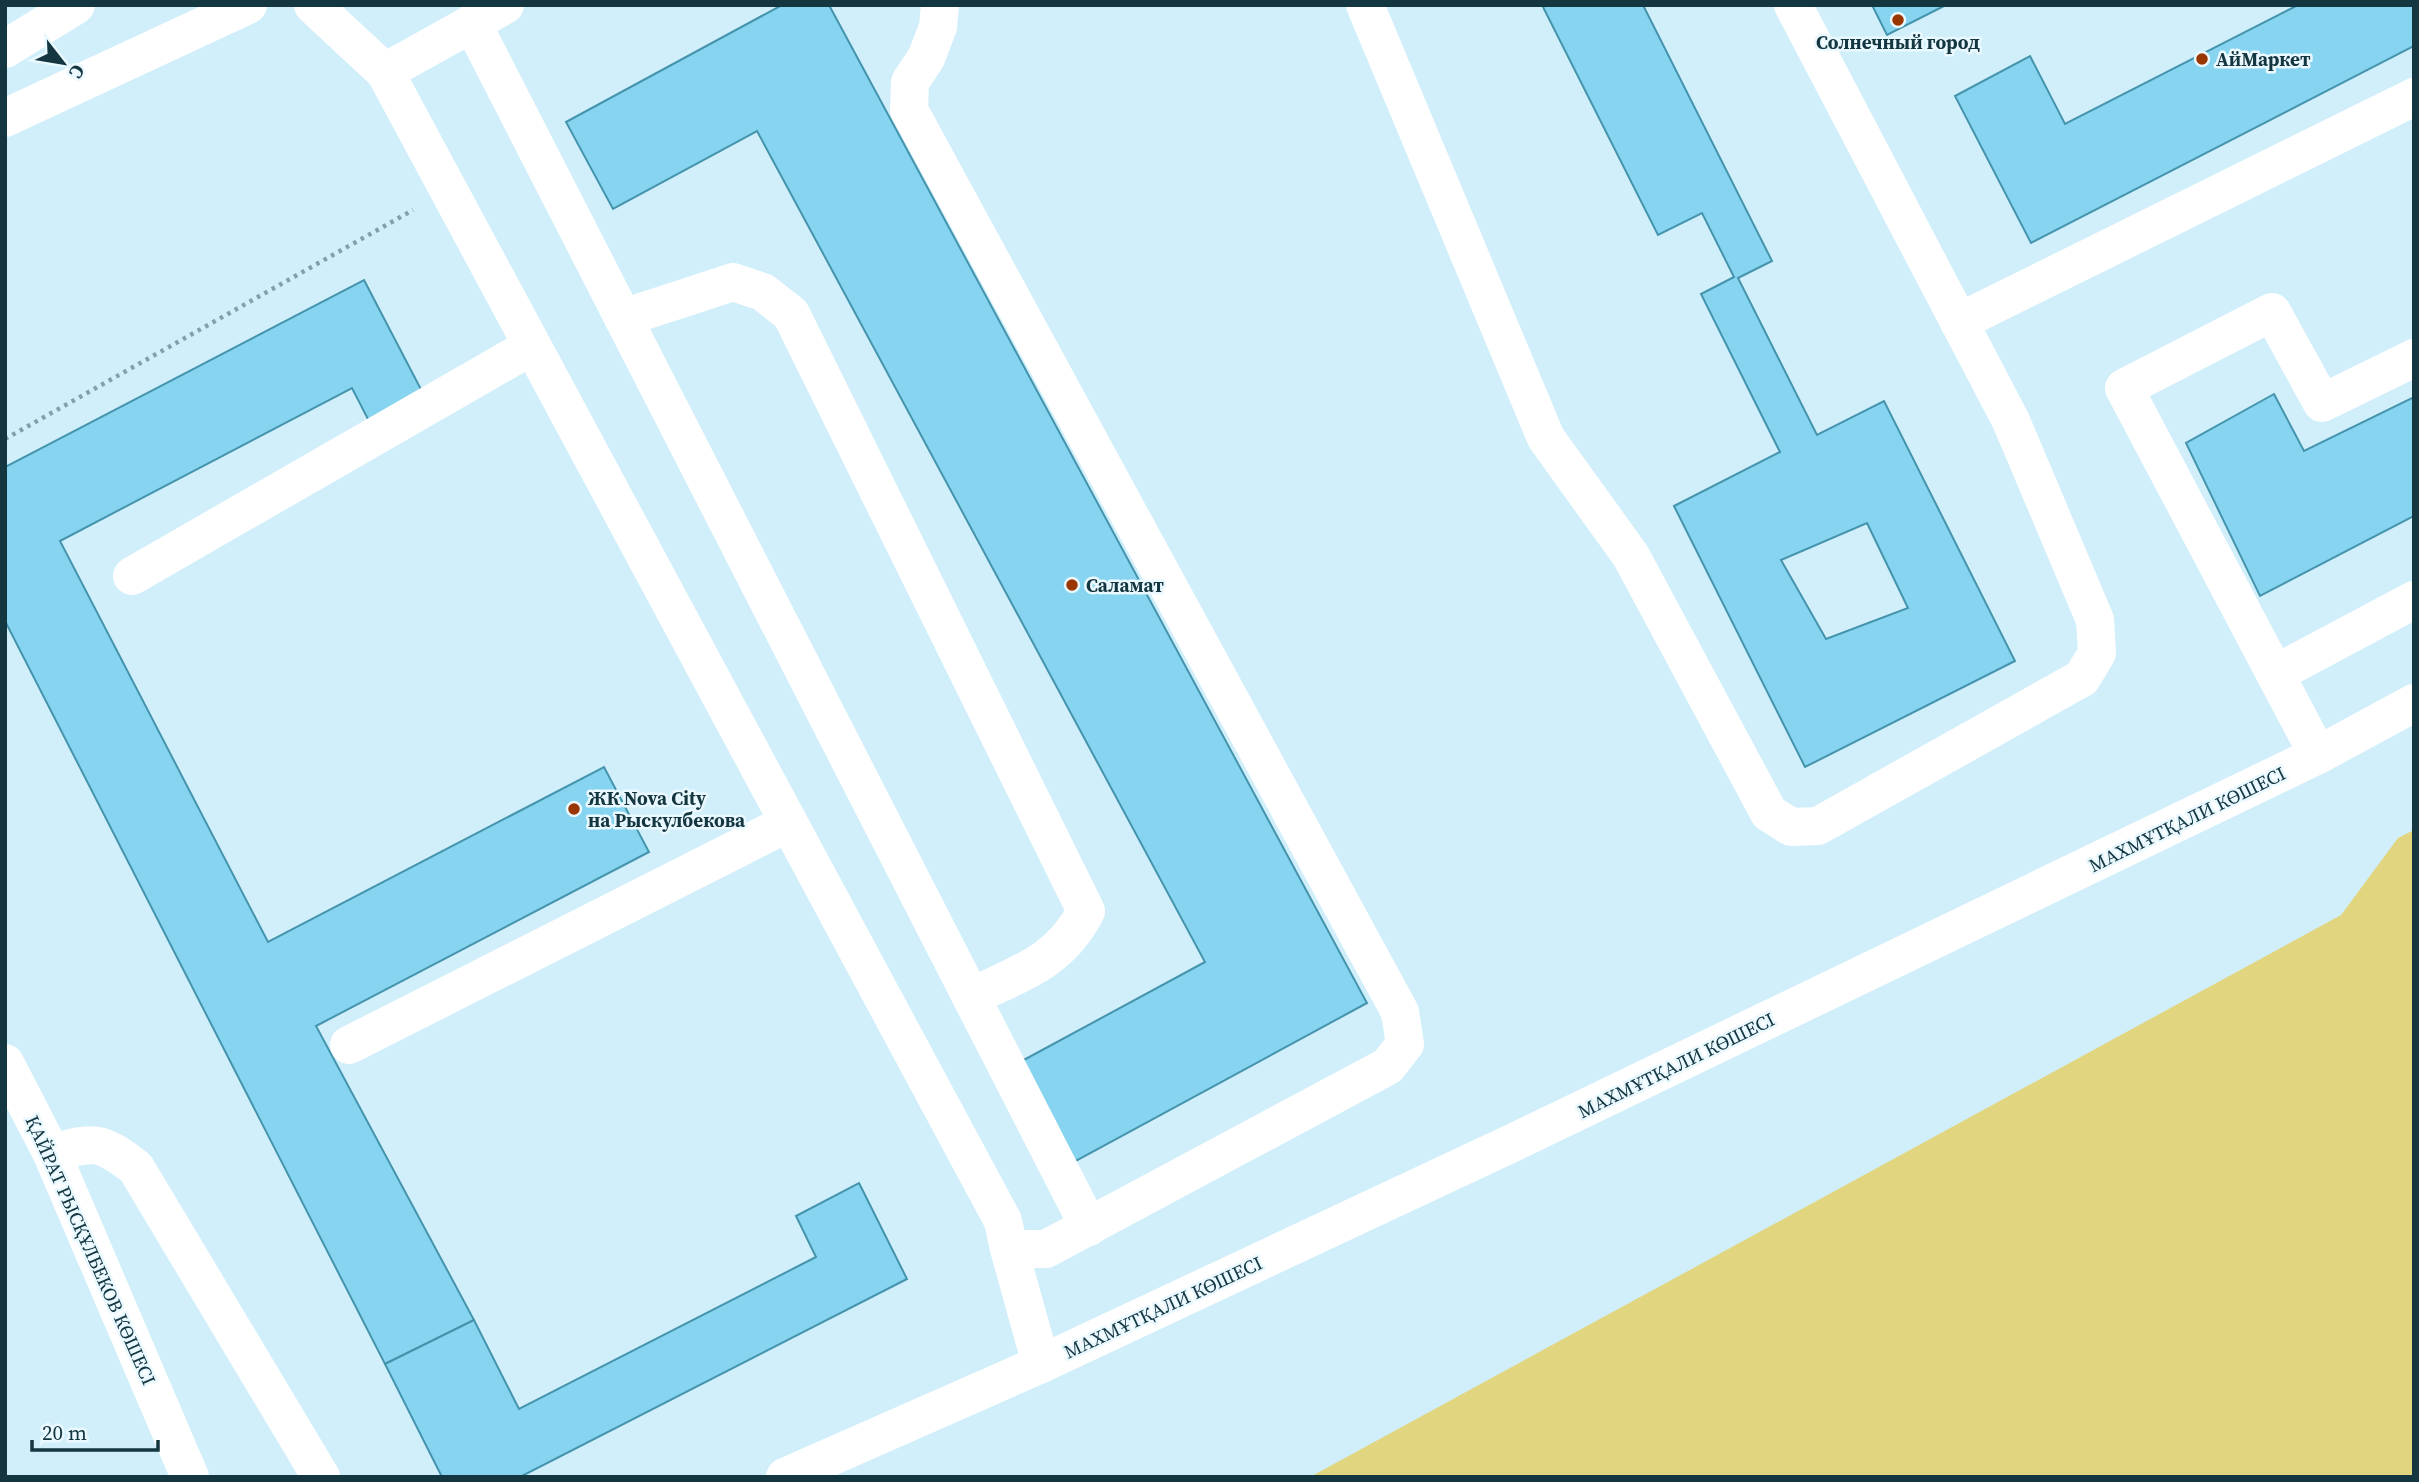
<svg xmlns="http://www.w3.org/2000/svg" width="2419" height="1482" font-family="'Source Serif 4',serif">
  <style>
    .green { fill: #e1d57f }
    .building { fill: #86d4ef; stroke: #4594ad; stroke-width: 2; fill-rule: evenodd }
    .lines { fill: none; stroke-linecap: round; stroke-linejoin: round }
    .path { stroke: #81a0ab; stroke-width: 4.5; stroke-dasharray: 3.5 5; stroke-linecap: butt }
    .minor { stroke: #fff; stroke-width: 38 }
    .poi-dot { fill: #9a3600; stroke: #eaf9ff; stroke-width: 2.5 }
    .labels { text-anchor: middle; stroke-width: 5; stroke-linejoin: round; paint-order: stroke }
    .poi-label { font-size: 19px; font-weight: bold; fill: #143640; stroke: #eaf9ff; text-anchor: start }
    .street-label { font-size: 19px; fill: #143640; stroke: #eaf9ff }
  </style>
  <rect width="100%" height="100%" fill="#d1effa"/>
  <polygon class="green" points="2414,830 2414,1477 1310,1477 2341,915 2398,838"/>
  <g class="building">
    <polygon points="782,5 829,5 1367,1003 1074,1162 1020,1062 1205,962 757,131 613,209 566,122"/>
    <path d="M1542,5h101l129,256 -34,17 79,157 67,-34 131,260 -210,106 -131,-261 106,-54 -79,-158 33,-17 -32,-64 -44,22zM1867,523l41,85 -82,31 -45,-79z"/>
    <polygon points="1872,5 1946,5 1887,35"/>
    <polygon points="2298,5 2414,5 2414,46 2031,243 1955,96 2030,56 2065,124"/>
    <polygon points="364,280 426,399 372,427 352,388 60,541 268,942 604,767 649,852 316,1026 474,1320 385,1364 5,621 5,467"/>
    <polygon points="2274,394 2304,451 2414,397 2414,516 2260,596 2186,443"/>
    <polygon points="859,1183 907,1279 520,1477 442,1477 385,1364 474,1320 519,1409 816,1257 796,1216"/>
  </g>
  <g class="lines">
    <polyline class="path" points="5,439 413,210"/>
    <g class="minor">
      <polyline points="313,5 385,72"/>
      <polyline points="505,5 385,72 1003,1221 1009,1249 1046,1249 1388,1066 1405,1044 1400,1012 909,110 910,82 926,58 938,27 940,5"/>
      <polyline points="1365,5 1546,438 1631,556 1769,813 1791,827 1818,826 2082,678 2097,653 2095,620 2011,421 1793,5"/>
      <polyline points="472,23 1089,1227"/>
      <polyline points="5,49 76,5"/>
      <polyline points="5,118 248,5"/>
      <path d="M623,318l110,-36 30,10 28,22 295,597c-26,51 -66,62 -115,86"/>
      <polyline points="1959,322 2414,97"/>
      <polyline points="132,576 532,346"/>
      <polyline points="2275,674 2414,600"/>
      <polyline points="2318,755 2124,388 2272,312 2322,403 2414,358"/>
      <polyline points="349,1045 788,823"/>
      <polyline points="5,1063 52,1154 190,1477"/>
      <path d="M52,1154c42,-14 49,-13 84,14l185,309"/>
      <polyline points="1009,1249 1041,1364 1508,1145 2318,755 2414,703"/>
      <polyline points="785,1477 1041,1364"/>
    </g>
  </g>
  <g class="poi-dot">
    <circle cx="1898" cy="20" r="7"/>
    <circle cx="2202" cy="59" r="7"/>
    <circle cx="1072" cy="585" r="7"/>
    <circle cx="574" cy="809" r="7"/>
  </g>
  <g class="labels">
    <g class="poi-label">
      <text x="1898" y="49" text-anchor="middle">Солнечный город</text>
      <text x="2216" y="66">АйМаркет</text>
      <text x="1086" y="592">Саламат</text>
      <text x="588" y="805">ЖК Nova City<tspan x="588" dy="22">на Рыскулбекова</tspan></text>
    </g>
    <g class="street-label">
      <text transform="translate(2187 819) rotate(-26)" y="7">МАХМҰТҚАЛИ КӨШЕСІ</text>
      <text transform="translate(1676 1065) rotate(-26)" y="7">МАХМҰТҚАЛИ КӨШЕСІ</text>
      <text transform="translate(91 1250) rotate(66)" y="7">ҚАЙРАТ РЫСҚҰЛБЕКОВ КӨШЕСІ</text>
      <text transform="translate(1163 1307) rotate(-25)" y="7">МАХМҰТҚАЛИ КӨШЕСІ</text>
    </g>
  </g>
  <rect width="2419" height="1482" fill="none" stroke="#143640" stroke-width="14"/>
  <g transform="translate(63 63) rotate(121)" stroke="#eaf9ff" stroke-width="5" paint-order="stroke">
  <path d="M0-5L12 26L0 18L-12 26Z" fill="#143640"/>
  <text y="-10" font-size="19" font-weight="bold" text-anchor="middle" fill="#143640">С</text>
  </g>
  <path d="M32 1440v10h126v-10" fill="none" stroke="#143640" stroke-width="3.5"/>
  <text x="42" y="1440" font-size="21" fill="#143640" stroke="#eaf9ff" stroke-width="5" paint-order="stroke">20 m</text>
</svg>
